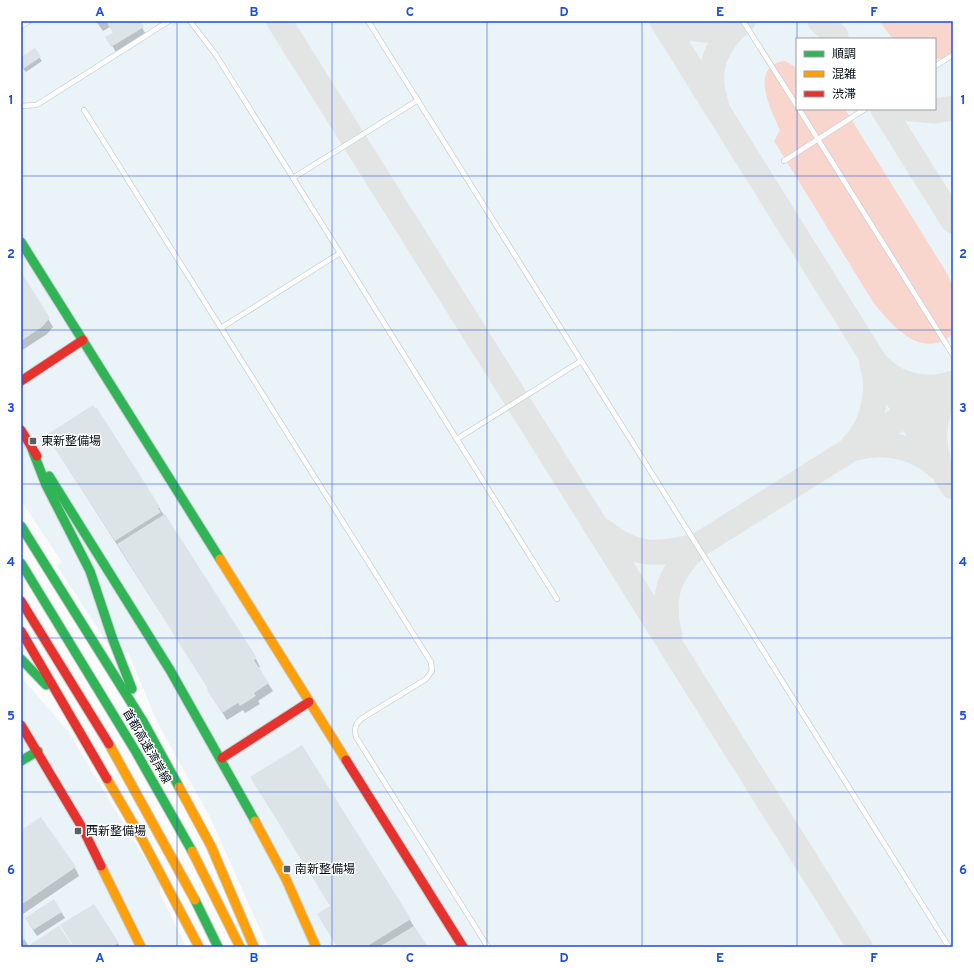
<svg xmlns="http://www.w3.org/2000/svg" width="974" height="968" font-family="Overpass,'Noto Sans JP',sans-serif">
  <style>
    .built { fill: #e9f3f8; fill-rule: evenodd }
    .green { fill: #f9d6cd }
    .shadow { fill: #0003 }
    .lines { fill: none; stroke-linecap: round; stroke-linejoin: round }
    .taxiway { stroke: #e3e4e4; stroke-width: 25 }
    .building { fill: #dde4e8 }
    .lane-casing { stroke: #c8d0d3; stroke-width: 6 }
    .fast-casing { stroke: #c8d0d3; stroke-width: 11 }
    .slow-casing { stroke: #c8d0d3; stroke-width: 11 }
    .jam-casing { stroke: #c8d0d3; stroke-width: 11 }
    .lane { stroke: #fefefe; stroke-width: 4.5 }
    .fast { stroke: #30b455; stroke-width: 9 }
    .slow { stroke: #ff9f0a; stroke-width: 9 }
    .jam { stroke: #e5322d; stroke-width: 9 }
    .grid { fill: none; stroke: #1d4ed8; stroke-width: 1; stroke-opacity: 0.55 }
    .poi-dot { fill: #596065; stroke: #fff; stroke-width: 1.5 }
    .labels { text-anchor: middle; stroke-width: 3; stroke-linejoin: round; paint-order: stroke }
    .poi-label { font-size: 12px; fill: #020d14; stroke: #fff; text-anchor: start }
    .street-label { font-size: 12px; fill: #020d14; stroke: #fff }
    .neatline { fill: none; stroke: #1d4ed8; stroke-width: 1.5 }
    .grid-label { font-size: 13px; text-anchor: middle; font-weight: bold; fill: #1d4ed8 }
  </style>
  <rect width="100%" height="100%" fill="#fbfbfb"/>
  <g class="built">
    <path d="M21,21h932v926h-685l-58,-130 -53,-95 -29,-70 -2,1 -18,-9 -51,-78 5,-4 -41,-61zM797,39h138v70h-138z"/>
    <polygon points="21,677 67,730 160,884 160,893 186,947 21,947"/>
  </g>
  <g class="green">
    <polygon points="879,21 953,21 953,52 941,59 935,59 935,39 893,39"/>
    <path d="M785,61l12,7v41h48l103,166 5,13v46c-31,27 -61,-8 -80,-32l-99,-161 6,-11c-9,-20 -32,-64 5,-69z"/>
  </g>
  <g class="shadow">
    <polygon points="96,21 138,21 147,36 117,54 107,37 114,33 110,27 103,31"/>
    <polygon points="34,50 42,61 26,72 21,66 21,58"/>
    <polygon points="21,274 53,327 47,334 21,351"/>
    <polygon points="96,409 256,659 260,667 258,668 273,691 258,701 260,704 245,713 243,710 227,720 213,698 209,689 54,446"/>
    <polygon points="302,746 410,920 426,947 338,947"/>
    <polygon points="21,832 75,868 79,876 23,914 21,911"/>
    <polygon points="54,901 65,918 37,936 29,924"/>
    <polygon points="21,934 28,945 25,947 21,947"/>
    <polygon points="118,943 120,947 75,947"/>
  </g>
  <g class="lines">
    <g class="taxiway">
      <polyline points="279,21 860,947"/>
      <polyline points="662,21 953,487"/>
      <path d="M671,21c23,11 47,13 70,0"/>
      <polyline points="820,21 836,36"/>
      <path d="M716,103c-12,-32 1,-62 27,-82"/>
      <polyline points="883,109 953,221"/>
      <polyline points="911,109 935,111 953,108"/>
      <path d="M880,367c18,19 49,25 73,16"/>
      <path d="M853,445c21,-20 27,-56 19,-82"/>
      <path d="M856,448c28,-8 61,-1 82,19"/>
      <path d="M938,458c-8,-25 -2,-51 15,-70"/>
      <path d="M603,531c34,27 54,24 94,15l256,-161"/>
      <path d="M670,636c-10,-40 -1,-64 29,-91"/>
    </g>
  </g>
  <g class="building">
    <polygon points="106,21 140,21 144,27 111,47 105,37 113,33"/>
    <polygon points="35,48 41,57 23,69 21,57"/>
    <polygon points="21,272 50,318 42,327 21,341"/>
    <polygon points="93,405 95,408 97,408 160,507 158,508 161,512 115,541 48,438 50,437 48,434"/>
    <polygon points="165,514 257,658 254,660 269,683 254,693 256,696 240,706 238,703 222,713 207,690 208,689 117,544"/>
    <polygon points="302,745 411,919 366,947 337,947 317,914 330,906 250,777"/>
    <polygon points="41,817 76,867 21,905 21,830"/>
    <polygon points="54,899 62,912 33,930 25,918"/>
    <polygon points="94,904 119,943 112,947 74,947 60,925"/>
    <polygon points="59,926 73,947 30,947 29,945"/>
    <polygon points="414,926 428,947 379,947"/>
    <polygon points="21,932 25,939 21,942"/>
  </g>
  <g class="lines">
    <defs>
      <g id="lane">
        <polyline points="190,21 216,55 557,599"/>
        <polyline points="368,21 949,947"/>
        <polyline points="743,21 797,106"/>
        <polyline points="21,26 29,21"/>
        <polyline points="935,66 953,55"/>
        <polyline points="21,106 36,105 43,101 169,21"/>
        <polyline points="799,109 953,355"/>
        <path d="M84,110l347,552 1,9 -6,8 -65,40c-6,5 -7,10 -5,18l132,210"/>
        <polyline points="784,161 865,109"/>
        <polyline points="293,178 418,100"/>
        <polyline points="221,328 340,253"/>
        <polyline points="457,439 581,361"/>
      </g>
      <g id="fast">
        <polyline points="21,242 220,559"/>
        <polyline points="32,449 46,485 90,571 113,640 132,689"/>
        <polyline points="49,476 170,670 255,821"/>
        <polyline points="21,526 144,723 179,787"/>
        <polyline points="21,563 136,752 192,851"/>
        <polyline points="21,659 46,685"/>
        <polyline points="21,761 38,751"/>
        <polyline points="195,900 218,947"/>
      </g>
      <g id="slow">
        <polyline points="220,559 346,760"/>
        <polyline points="109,744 195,900"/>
        <polyline points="107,779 142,839 199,947"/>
        <polyline points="179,787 211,846 254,947"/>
        <polyline points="255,821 286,879 316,947"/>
        <polyline points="192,851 240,947"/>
        <polyline points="101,866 141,947"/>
      </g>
      <g id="jam">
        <polyline points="21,381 83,340"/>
        <polyline points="21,430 37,456"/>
        <polyline points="21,601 109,744"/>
        <polyline points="21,631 107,779"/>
        <polyline points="21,725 83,829 101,866"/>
        <polyline points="222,758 309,702"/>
        <polyline points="346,760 463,947"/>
      </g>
    </defs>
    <use href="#lane" class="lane-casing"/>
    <use href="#fast" class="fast-casing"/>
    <use href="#slow" class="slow-casing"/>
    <use href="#jam" class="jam-casing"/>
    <use href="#lane" class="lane"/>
    <use href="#fast" class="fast"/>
    <use href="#slow" class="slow"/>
    <use href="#jam" class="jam"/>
  </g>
  <path class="grid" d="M177,21v926M332,21v926M487,21v926M642,21v926M797,21v18M797,39v70M797,109v838M21,176h932M21,330h932M21,484h932M21,638h932M21,792h932"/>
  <g class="poi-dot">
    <rect x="29" y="437" width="8" height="8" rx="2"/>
    <rect x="74" y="827" width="8" height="8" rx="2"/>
    <rect x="283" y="865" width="8" height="8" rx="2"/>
  </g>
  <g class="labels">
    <g class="poi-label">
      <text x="41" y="445">東新整備場</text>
      <text x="86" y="835">西新整備場</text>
      <text x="295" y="873">南新整備場</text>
    </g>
    <g class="street-label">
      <text transform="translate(147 746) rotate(60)" y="4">首都高速湾岸線</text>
    </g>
  </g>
  <rect width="974" height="968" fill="none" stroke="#ffffff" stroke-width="44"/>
  <rect x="796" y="38" width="140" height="72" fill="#ffffff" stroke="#9a9ea1"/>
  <rect x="804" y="51" width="20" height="6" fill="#30b455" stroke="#9a9ea1"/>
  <text x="832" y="58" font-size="12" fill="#020d14">順調</text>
  <rect x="804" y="71" width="20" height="6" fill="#ff9f0a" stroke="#9a9ea1"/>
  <text x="832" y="78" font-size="12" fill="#020d14">混雑</text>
  <rect x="804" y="91" width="20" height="6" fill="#e5322d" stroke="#9a9ea1"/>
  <text x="832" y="98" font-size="12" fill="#020d14">渋滞</text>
  <rect x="22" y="22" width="930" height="924" class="neatline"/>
  <g class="grid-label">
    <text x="100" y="16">A</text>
    <text x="254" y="16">B</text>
    <text x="410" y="16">C</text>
    <text x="564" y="16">D</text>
    <text x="720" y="16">E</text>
    <text x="874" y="16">F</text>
    <text x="11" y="104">1</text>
    <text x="963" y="104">1</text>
    <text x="11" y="258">2</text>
    <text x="963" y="258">2</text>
    <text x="11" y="412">3</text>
    <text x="963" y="412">3</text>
    <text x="11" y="566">4</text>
    <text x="963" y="566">4</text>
    <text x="11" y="720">5</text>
    <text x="963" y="720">5</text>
    <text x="11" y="874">6</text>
    <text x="963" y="874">6</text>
    <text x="100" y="962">A</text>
    <text x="254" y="962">B</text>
    <text x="410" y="962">C</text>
    <text x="564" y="962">D</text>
    <text x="720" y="962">E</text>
    <text x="874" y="962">F</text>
  </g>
</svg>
